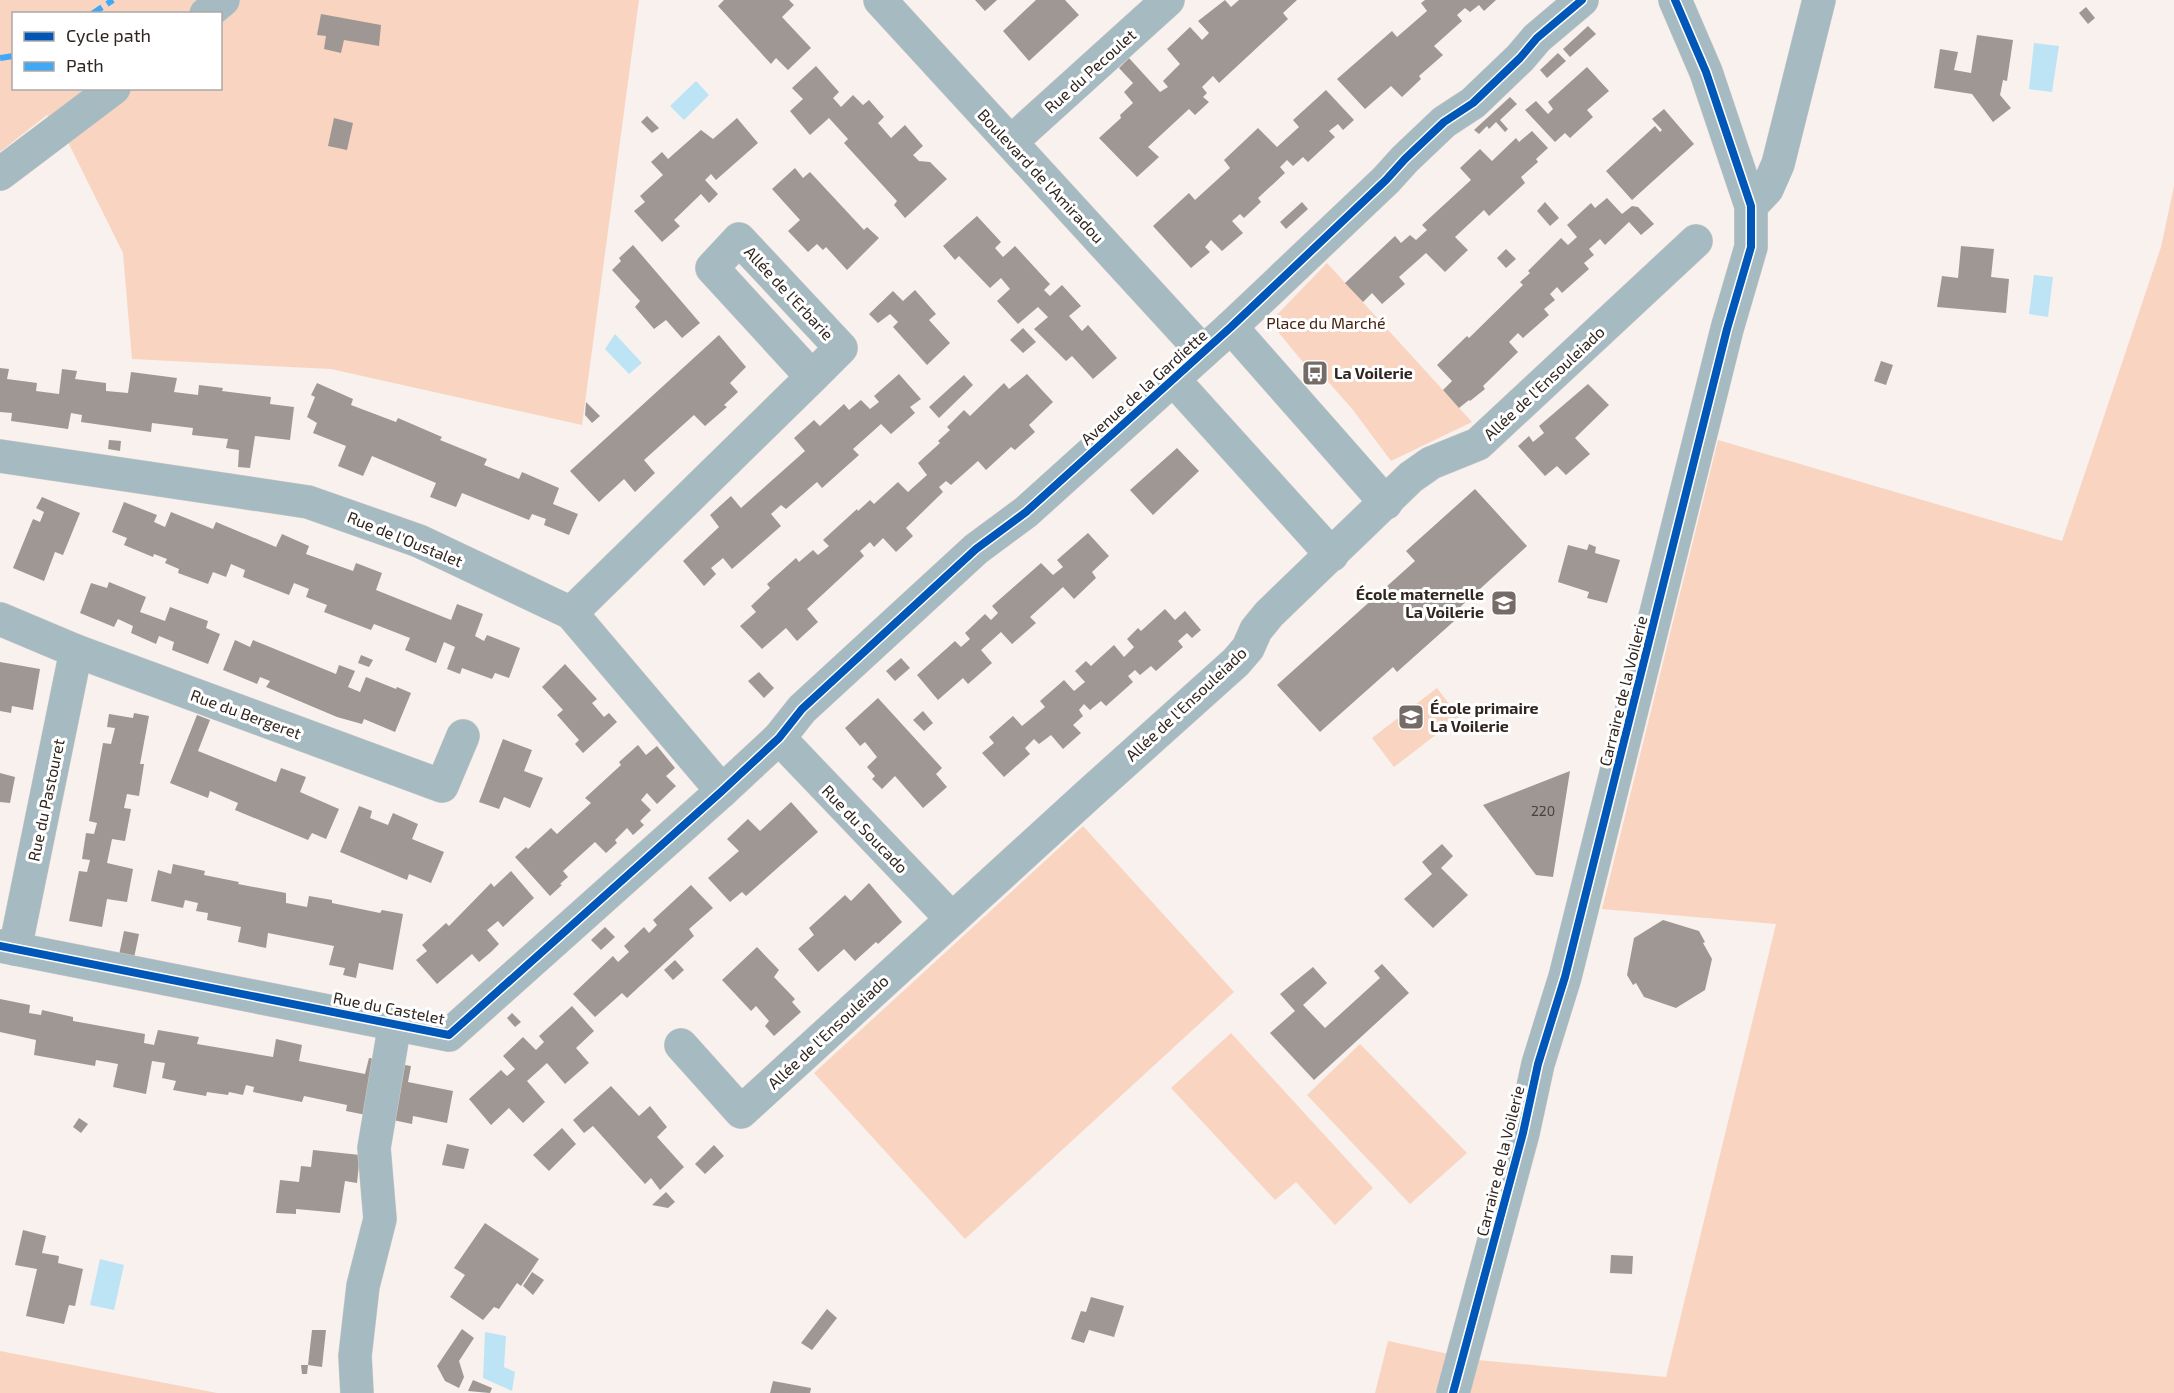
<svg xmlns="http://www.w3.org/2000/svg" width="2174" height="1393" font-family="'Exo 2',sans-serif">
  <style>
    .green { fill: #f9d4c1; fill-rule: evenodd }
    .water { fill: #bce4f5 }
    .building { fill: #9f9793 }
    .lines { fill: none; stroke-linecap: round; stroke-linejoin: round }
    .street-casing { stroke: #d3cdca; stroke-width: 34 }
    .street { stroke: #a6bac1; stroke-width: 33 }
    .quiet { stroke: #3fa9f5; stroke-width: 6; stroke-dasharray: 12 6; stroke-linecap: butt }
    .cycleway-casing { stroke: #fff; stroke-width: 11 }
    .cycleway { stroke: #0057b8; stroke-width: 8 }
    .labels { text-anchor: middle; stroke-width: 6; stroke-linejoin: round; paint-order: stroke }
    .number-label { font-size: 14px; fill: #4c423c }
    .street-label { font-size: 16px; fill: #30251f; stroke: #fff }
    .park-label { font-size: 16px; fill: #452310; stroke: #fff }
    .poi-label { font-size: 16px; font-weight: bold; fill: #30251f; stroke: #fff; text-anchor: start }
  </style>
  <rect width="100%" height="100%" fill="#f8f1ee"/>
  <g class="green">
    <path d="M0,0h639l-57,425 -251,-56 -199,-10 -9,-106 -59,-119 -17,-19 -47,37zM14,14h206v74h-206z"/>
    <polygon points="2174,186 2174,1393 1375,1393 1388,1341 1477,1360 1666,1377 1776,924 1602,909 1718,440 2062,541 2161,247"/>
    <polygon points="1327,263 1472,422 1391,461 1353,410 1312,363 1307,367 1270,322"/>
    <polygon points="1437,688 1459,717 1394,767 1372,738"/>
    <polygon points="1083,826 1234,992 965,1239 814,1073"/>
    <polygon points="1231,1033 1373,1188 1335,1225 1296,1182 1275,1200 1171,1088"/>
    <polygon points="1360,1044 1467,1153 1410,1204 1307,1095"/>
    <polygon points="0,1351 217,1393 0,1393"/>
  </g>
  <g class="water">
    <polygon points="2034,43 2059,46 2052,92 2029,89"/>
    <polygon points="696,81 709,95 684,120 670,106"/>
    <polygon points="2034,275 2053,277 2048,317 2029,314"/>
    <polygon points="615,334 642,363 629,374 605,349"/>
    <polygon points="100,1259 124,1265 114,1310 90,1305"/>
    <polygon points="485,1332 506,1336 504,1367 515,1372 512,1391 483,1378"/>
  </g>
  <g class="building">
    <polygon points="724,0 789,0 794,5 782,17 811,48 788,70 776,58 771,64 718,6"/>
    <polygon points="975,0 997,0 985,11"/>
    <polygon points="1036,0 1065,0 1079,15 1029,61 1003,31"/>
    <polygon points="1225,0 1231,7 1239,0 1297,0 1283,13 1288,19 1219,83 1213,76 1202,87 1207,93 1203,97 1209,102 1195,115 1189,109 1148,147 1159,157 1137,177 1099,138 1121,118 1120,115 1133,103 1124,92 1133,83 1119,68 1129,58 1160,92 1168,87 1163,81 1180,64 1167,49 1190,27 1202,40 1209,33 1198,21"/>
    <polygon points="1425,0 1496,0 1484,11 1479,5 1470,12 1465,8 1457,15 1462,21 1434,46 1443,55 1419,76 1421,79 1402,97 1391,86 1365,109 1337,79 1392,31 1397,37 1427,11 1421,3"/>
    <polygon points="2086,7 2095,18 2088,24 2079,13"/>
    <polygon points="321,14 381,25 379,46 344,40 341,53 324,49 326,36 317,35"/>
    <polygon points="1588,26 1596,34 1570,57 1563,49"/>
    <polygon points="1977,35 2013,40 2007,81 2003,80 2000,95 2011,108 1993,122 1972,94 1934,88 1940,49 1958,52 1954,70 1971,73"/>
    <polygon points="1558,53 1566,61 1547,78 1540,70"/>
    <polygon points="816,66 839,92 833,98 841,107 853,95 863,105 869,100 884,117 878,123 891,138 905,125 923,146 913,155 919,161 930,162 947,179 905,218 894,205 897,201 844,143 848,139 829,118 810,135 790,111 803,99 792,88"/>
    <polygon points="1587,67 1609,91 1587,110 1593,117 1570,138 1565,133 1555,142 1525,110 1536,101 1548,114 1553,109 1548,102"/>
    <polygon points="1326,90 1354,120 1343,130 1338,124 1329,131 1335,137 1308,162 1303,157 1293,166 1287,160 1280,167 1285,173 1258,198 1261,202 1244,218 1240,214 1232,221 1243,233 1222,251 1211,240 1205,247 1210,252 1191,268 1153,226 1189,193 1195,200 1230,168 1224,160 1258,128 1277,147 1299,127 1293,120"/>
    <polygon points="1510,97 1517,104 1500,120 1508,129 1505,132 1496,122 1489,129 1487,126 1479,134 1474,130"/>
    <polygon points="1664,109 1694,144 1632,200 1606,171 1655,126 1660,132 1662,130 1652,119"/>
    <polygon points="647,116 659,128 652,133 641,122"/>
    <polygon points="334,118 353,123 347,150 328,146"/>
    <polygon points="737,118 758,143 716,180 711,174 705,180 718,194 709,203 701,194 674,220 680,226 662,242 634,211 645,202 640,196 663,175 651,162 662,152 668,159 701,130 713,139"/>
    <polygon points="1532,131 1548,148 1536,159 1538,162 1521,177 1525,183 1489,216 1484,210 1455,237 1468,250 1445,272 1426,253 1399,277 1405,284 1382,304 1372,293 1363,302 1345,283 1395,236 1401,243 1410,235 1416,240 1427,230 1422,225 1471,180 1460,168 1480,149 1492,161 1516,138 1519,142"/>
    <polygon points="795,168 803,178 810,172 864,230 867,227 879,238 847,270 826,247 823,250 817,244 808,252 788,231 800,220 772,189"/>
    <polygon points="1607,198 1622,214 1632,206 1638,207 1654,224 1641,235 1629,222 1605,245 1600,239 1589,249 1594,255 1584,263 1589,269 1562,293 1557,287 1550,294 1555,300 1544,309 1549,315 1523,338 1518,333 1509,342 1518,352 1483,386 1485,389 1470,401 1469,400 1459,408 1443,390 1452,381 1437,365 1467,336 1469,338 1523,285 1520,282 1530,273 1528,271 1561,238 1568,245 1577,237 1567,225 1591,203 1595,208"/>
    <polygon points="1302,202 1308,209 1286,229 1280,222"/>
    <polygon points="1545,202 1559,218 1550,226 1537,211"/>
    <polygon points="977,216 1001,242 995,248 1003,257 1015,246 1050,284 1044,290 1050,296 1062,285 1081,306 1069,316 1082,331 1088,325 1117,358 1093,379 1072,356 1066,361 1034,329 1048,317 1038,307 1018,324 997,301 1010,289 1001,278 990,288 959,256 955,260 943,246"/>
    <polygon points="633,245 700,323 682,338 666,320 654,329 635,307 640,301 612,270 621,261 619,258"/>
    <polygon points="1961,246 1994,249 1991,277 2009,279 2006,313 1937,307 1942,276 1958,278"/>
    <polygon points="1506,249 1516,259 1506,268 1497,258"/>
    <polygon points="915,290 936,314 929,320 950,343 927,365 893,327 898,322 890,314 878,323 869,314 893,291 903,301"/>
    <polygon points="1023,328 1036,342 1023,353 1010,340"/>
    <polygon points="719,335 746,367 730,383 738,392 724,405 727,407 705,426 694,415 644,460 655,473 635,492 624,479 599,502 570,471"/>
    <polygon points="1881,361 1893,365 1886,385 1874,381"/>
    <polygon points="0,368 9,369 7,379 37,383 36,391 59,394 62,369 77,371 75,379 106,383 106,391 128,393 131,372 177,378 174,392 198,395 199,385 223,388 222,391 271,397 270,404 294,407 290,440 255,436 250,468 238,467 239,450 226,448 228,439 192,435 193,428 152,423 151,432 81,422 82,415 71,413 68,429 11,421 12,413 0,412"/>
    <polygon points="899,374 921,399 910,407 915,413 891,434 881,424 853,449 859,455 822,488 817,482 786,509 781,505 771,514 781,526 732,569 723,558 711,568 716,574 704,586 683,561 719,527 710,515 731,496 741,508 805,451 794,438 814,420 820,426 844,404 849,410 861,400 870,409 879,402 874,396"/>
    <polygon points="1027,374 1053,402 1029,425 1035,432 1015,450 1011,447 986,470 978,461 951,485 946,481 939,487 943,492 906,528 913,536 896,552 883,538 874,547 870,542 860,551 864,556 807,609 818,622 797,641 786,628 762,649 740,626 756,612 751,606 770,588 767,584 796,558 799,562 813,550 818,555 829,546 823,540 857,509 858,511 870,500 874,504 898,482 908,492 927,475 918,463 940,443 938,441 950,430 947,427 964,410 970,416 1004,383 1009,389"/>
    <polygon points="964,375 973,385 939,418 929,407"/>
    <polygon points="317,383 353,399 351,405 396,422 398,418 442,437 440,440 487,459 484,465 519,479 522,472 559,488 553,504 578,514 569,535 544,525 546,519 532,514 529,520 462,493 456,507 430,497 436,483 372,456 363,476 338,466 346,446 313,433 317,423 307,417 315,397 311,395"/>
    <polygon points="1588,384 1609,405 1575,438 1590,454 1566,475 1557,466 1545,476 1518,446 1529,436 1533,442 1544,433 1539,426"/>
    <polygon points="586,402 600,416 592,423 585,415"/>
    <polygon points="109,440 121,441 120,451 108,449"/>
    <polygon points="1177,448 1199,471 1153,515 1130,490"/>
    <polygon points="1475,489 1527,546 1458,609 1462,614 1397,672 1393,667 1320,732 1277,685 1415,561 1406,551"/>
    <polygon points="42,497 80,513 63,555 55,552 44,581 13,568 33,519 40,522 44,512 36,508"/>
    <polygon points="124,502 157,515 154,522 165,527 171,512 213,529 216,522 276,547 282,534 309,546 306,554 353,571 356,563 382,573 376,590 451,620 457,604 483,614 475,636 484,641 487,635 520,648 509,678 495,673 492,679 462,668 460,674 447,669 455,647 444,642 436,663 405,650 410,638 374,624 371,630 324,612 327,605 306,597 309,589 294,583 289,595 243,577 245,570 231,564 226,577 213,572 208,584 178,573 179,569 165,563 167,559 154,554 153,557 124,545 127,538 112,532"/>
    <polygon points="1088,533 1109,556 1092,572 1096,578 1074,599 1063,587 1030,617 1036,623 1012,644 1001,632 981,650 992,663 968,684 963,678 938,700 917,675 955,641 961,647 970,639 965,633 985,614 991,620 998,613 992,606 1041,563 1053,575 1063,567 1057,560"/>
    <polygon points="1589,544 1596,547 1595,553 1620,560 1607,603 1587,598 1589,592 1558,582 1568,545 1587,550"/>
    <polygon points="109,582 146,597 140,612 165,621 170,607 208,621 206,628 220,634 208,664 172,650 174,642 159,636 156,644 131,633 133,626 118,619 114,627 80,613 91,583 107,588"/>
    <polygon points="1165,609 1175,620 1185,611 1201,630 1192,638 1187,633 1178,641 1183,647 1156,671 1151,666 1140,675 1135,670 1128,676 1133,682 1106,706 1101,701 1090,710 1084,704 1079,710 1083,716 1073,725 1081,733 1063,749 1051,735 1039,744 1034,739 1025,748 1030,754 1004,777 982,753 994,743 989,737 1013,716 1022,726 1045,707 1040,701 1064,680 1074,691 1085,682 1075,671 1086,661 1091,666 1114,645 1124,657 1134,647 1127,639 1138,628 1141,631"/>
    <polygon points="235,640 250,647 253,640 336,674 339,665 355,671 348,687 360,692 366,677 396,689 397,687 411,693 395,732 364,719 362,724 337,717 266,687 270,681 260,677 257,684 223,670"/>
    <polygon points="361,655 373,660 369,667 358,663"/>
    <polygon points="901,658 910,668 895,681 886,671"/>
    <polygon points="0,662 40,669 33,710 12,706 11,713 0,711"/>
    <polygon points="565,664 597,699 592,703 604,717 609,713 617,722 583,753 575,744 579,740 557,715 563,710 542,687"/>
    <polygon points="759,672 774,688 764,698 748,681"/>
    <polygon points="878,698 942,768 936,774 947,787 923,808 895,776 882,789 872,779 875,776 867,767 877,757 865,742 860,746 845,728"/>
    <polygon points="923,711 933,723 924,731 913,720"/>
    <polygon points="134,713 149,716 140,764 144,764 139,796 127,794 124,808 131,809 125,841 112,839 107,863 133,869 127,902 107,899 102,927 69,921 79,871 87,872 90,860 82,859 86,833 94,834 97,823 89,821 103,743 111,744 115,728 107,727 109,714 133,718"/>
    <polygon points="197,715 210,720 198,751 276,782 281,768 306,777 300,792 339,809 326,839 312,833 308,840 235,810 238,803 210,791 208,798 170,783"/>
    <polygon points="503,739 532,750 524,771 543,778 530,808 504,797 499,809 479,802"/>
    <polygon points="638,745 646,755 657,746 675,768 666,776 676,786 657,804 647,793 641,800 651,810 640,821 644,825 633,835 627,828 615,840 617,843 606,853 595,842 563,871 568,877 560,884 562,885 550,896 515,857 526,847 528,849 551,828 557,834 591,803 585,798 621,765 619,762"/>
    <polygon points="1570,771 1553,877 1536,875 1483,805"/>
    <polygon points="0,773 15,777 10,803 0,802"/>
    <polygon points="791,802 818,832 746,896 742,892 730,902 708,878 739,851 727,839 748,819 760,831"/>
    <polygon points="359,806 372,811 370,818 388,825 393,813 418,824 412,839 444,852 431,883 409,874 407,880 340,852"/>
    <polygon points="1442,844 1453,856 1441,868 1468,895 1433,928 1404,899 1432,874 1422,862"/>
    <polygon points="173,864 205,871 204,875 239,882 238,884 286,893 286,903 307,907 309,896 332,900 332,903 380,913 382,910 403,914 393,970 359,963 356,978 343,975 345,968 329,965 334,946 268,933 266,948 238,942 241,927 207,920 208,913 196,911 198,903 185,900 183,908 151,901 158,870 171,874"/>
    <polygon points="511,871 534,898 503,927 498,921 487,930 499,944 491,952 479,962 472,954 437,984 416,960 427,951 422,945 446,923 449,926 491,883 494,887"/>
    <polygon points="869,883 902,922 878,944 876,942 855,961 844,949 818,972 798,949 814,935 809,928 845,895 851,901"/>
    <polygon points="691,885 713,908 689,929 694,936 627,998 622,993 595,1017 573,994 613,956 618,962 629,952 624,946 644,927 649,933 657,925 653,920"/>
    <polygon points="1663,920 1699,931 1705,942 1703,943 1712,959 1705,990 1676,1008 1644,997 1636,983 1633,985 1627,975 1634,938"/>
    <polygon points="605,927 615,937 601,950 591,940"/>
    <polygon points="124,931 139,934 134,958 119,955"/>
    <polygon points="757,947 779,970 774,977 795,999 792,1002 801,1012 774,1036 765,1026 769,1021 756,1006 751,1011 722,980"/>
    <polygon points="675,960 684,970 673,980 664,970"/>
    <polygon points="1382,964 1409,993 1314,1080 1270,1033 1295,1011 1280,994 1313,967 1327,983 1303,1005 1325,1028 1380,978 1374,971"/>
    <polygon points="0,999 30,1005 29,1013 41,1015 42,1010 73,1017 73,1021 145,1034 144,1043 154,1045 158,1030 199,1037 197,1044 273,1057 276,1039 302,1045 299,1061 365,1074 369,1058 382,1060 371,1116 346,1111 347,1105 304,1096 302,1102 253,1092 254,1087 246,1085 243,1095 229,1092 228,1095 207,1092 206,1096 173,1090 176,1081 162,1078 165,1063 152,1061 146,1094 113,1087 118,1064 96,1060 95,1066 34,1055 36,1040 0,1032"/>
    <polygon points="572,1006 594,1031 576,1048 589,1063 565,1084 547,1063 527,1081 545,1102 523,1123 509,1108 491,1125 469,1099 501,1070 507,1076 515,1069 503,1056 523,1037 536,1050 544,1042 539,1036"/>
    <polygon points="512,1013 521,1022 515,1027 507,1018"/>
    <polygon points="399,1064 411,1066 408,1082 453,1091 447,1123 413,1116 412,1124 388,1119"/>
    <polygon points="611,1086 639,1116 650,1106 667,1127 657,1137 684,1167 660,1190 651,1178 645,1184 593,1126 584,1133 573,1120"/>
    <polygon points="79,1118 88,1124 81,1133 73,1127"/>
    <polygon points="562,1128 576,1144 549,1171 533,1155"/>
    <polygon points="447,1144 469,1149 464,1169 442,1165"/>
    <polygon points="714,1145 724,1156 705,1174 695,1164"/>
    <polygon points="313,1150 360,1155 357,1183 345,1181 340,1213 296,1209 296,1214 276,1213 280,1180 299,1182 301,1166 311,1167"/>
    <polygon points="666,1192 675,1202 668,1208 652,1205"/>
    <polygon points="485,1223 539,1259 521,1286 517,1283 499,1309 494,1307 483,1320 450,1297 465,1275 454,1268"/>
    <polygon points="23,1230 46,1236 42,1253 59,1256 58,1263 83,1269 75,1306 69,1305 64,1324 26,1316 37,1269 15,1265"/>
    <polygon points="1611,1255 1633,1256 1632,1274 1610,1273"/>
    <polygon points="532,1272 544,1280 533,1295 523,1286"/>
    <polygon points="1091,1297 1124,1306 1114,1337 1089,1330 1084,1343 1071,1339 1081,1311 1086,1312"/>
    <polygon points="827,1309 837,1318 812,1350 801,1343"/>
    <polygon points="462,1329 474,1338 459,1361 464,1377 459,1388 445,1381 437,1366"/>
    <polygon points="312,1330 326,1330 322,1367 308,1365 307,1374 302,1374 301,1365 308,1365"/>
    <polygon points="473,1380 492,1388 490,1393 468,1391"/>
    <polygon points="773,1381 811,1388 810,1393 770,1393"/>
  </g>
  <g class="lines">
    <defs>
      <g id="street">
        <polyline points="880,0 1203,352"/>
        <polyline points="206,14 223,0"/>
        <polyline points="1011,142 1168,0"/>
        <polyline points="0,174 114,88"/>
        <polyline points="1751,206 1767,189 1778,164 1819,0"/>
        <polyline points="1231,327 1386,503"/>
        <polyline points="1172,378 1332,555"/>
        <polyline points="0,456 308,502 419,541 571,613 722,791"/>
        <polyline points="571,613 812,377 841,348 739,239 712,268 812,377"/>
        <polyline points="0,619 76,651 442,786 463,736"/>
        <polyline points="779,738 952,919"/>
        <polyline points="0,946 449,1035 722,791 779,738 802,709 976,549 1026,512 1231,327 1386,180 1405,159 1444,122 1473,103 1520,58 1537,38 1582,0"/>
        <polyline points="15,949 76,651"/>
        <polyline points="681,1045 741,1112 1089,794 1236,662 1248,648 1256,630 1269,614 1411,477 1431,463 1478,444 1696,241"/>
        <polyline points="357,1393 355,1356 363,1286 380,1219 374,1148 395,1023"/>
        <polyline points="1453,1393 1523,1133 1538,1064 1565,977 1727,329 1751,247 1751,206 1706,72 1675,0"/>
      </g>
    </defs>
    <use href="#street" class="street-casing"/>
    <use href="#street" class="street"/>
    <g class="quiet">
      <polyline points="92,14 113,0"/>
      <polyline points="0,58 14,56"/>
    </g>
    <defs>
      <g id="cycleway">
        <polyline points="0,946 449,1035 722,791 779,738 802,709 976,549 1026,512 1231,327 1386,180 1405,159 1444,122 1473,103 1520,58 1537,38 1582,0"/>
        <polyline points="1453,1393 1523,1133 1538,1064 1565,977 1727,329 1751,247 1751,206 1706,72 1675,0"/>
      </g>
    </defs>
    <use href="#cycleway" class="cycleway-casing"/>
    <use href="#cycleway" class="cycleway"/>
  </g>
  <defs>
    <symbol id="bus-square" viewBox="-11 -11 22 22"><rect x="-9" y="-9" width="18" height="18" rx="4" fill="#766c67" stroke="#fff"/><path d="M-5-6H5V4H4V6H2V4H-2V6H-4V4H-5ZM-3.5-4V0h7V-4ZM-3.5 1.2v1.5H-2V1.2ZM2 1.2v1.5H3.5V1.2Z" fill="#fff"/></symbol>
    <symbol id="school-square" viewBox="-11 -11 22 22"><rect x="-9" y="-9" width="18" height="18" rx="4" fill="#766c67" stroke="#fff"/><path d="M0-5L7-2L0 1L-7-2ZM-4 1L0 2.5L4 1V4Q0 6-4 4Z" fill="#fff"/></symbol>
  </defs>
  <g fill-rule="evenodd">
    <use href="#bus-square" x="1300" y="358" width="30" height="30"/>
    <use href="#school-square" x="1489" y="588" width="30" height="30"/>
    <use href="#school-square" x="1396" y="702" width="30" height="30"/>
  </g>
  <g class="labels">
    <g class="number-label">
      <text x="1543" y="816">220</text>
    </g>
    <g class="street-label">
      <text transform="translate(1090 71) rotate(-42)" y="6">Rue du Pecoulet</text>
      <text transform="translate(1041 176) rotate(47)" y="6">Boulevard de l'Amiradou</text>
      <text transform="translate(789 293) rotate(47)" y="6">Allée de l'Erbarie</text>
      <text transform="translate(1544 383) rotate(-43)" y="6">Allée de l'Ensouleiado</text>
      <text transform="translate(1144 387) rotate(-42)" y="6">Avenue de la Gardiette</text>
      <text transform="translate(405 539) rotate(22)" y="6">Rue de l'Oustalet</text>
      <text transform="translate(1623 691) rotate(-76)" y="6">Carraire de la Voilerie</text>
      <text transform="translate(1186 704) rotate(-43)" y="6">Allée de l'Ensouleiado</text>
      <text transform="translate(246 714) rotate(20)" y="6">Rue du Bergeret</text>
      <text transform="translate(46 800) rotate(-78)" y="6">Rue du Pastouret</text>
      <text transform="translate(865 829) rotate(46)" y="6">Rue du Soucado</text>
      <text transform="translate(389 1008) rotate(11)" y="6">Rue du Castelet</text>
      <text transform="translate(828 1032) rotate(-43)" y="6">Allée de l'Ensouleiado</text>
      <text transform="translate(1500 1161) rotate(-76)" y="6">Carraire de la Voilerie</text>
    </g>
    <g class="park-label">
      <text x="1326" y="329">Place du Marché</text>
    </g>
    <g class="poi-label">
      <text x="1334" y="379">La Voilerie</text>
      <text x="1484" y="600" text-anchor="end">École maternelle<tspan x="1484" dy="18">La Voilerie</tspan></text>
      <text x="1430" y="714">École primaire<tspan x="1430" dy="18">La Voilerie</tspan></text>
    </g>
  </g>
  <rect x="12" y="12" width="210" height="78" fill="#ffffff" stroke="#aca8a5" stroke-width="1.5"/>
  <rect x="24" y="32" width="30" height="9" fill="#0057b8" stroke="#aca8a5" stroke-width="1.5"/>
  <text x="66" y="42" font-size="18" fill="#30251f">Cycle path</text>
  <rect x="24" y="62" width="30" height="9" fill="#3fa9f5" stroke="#aca8a5" stroke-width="1.5"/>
  <text x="66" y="72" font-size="18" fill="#30251f">Path</text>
</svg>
